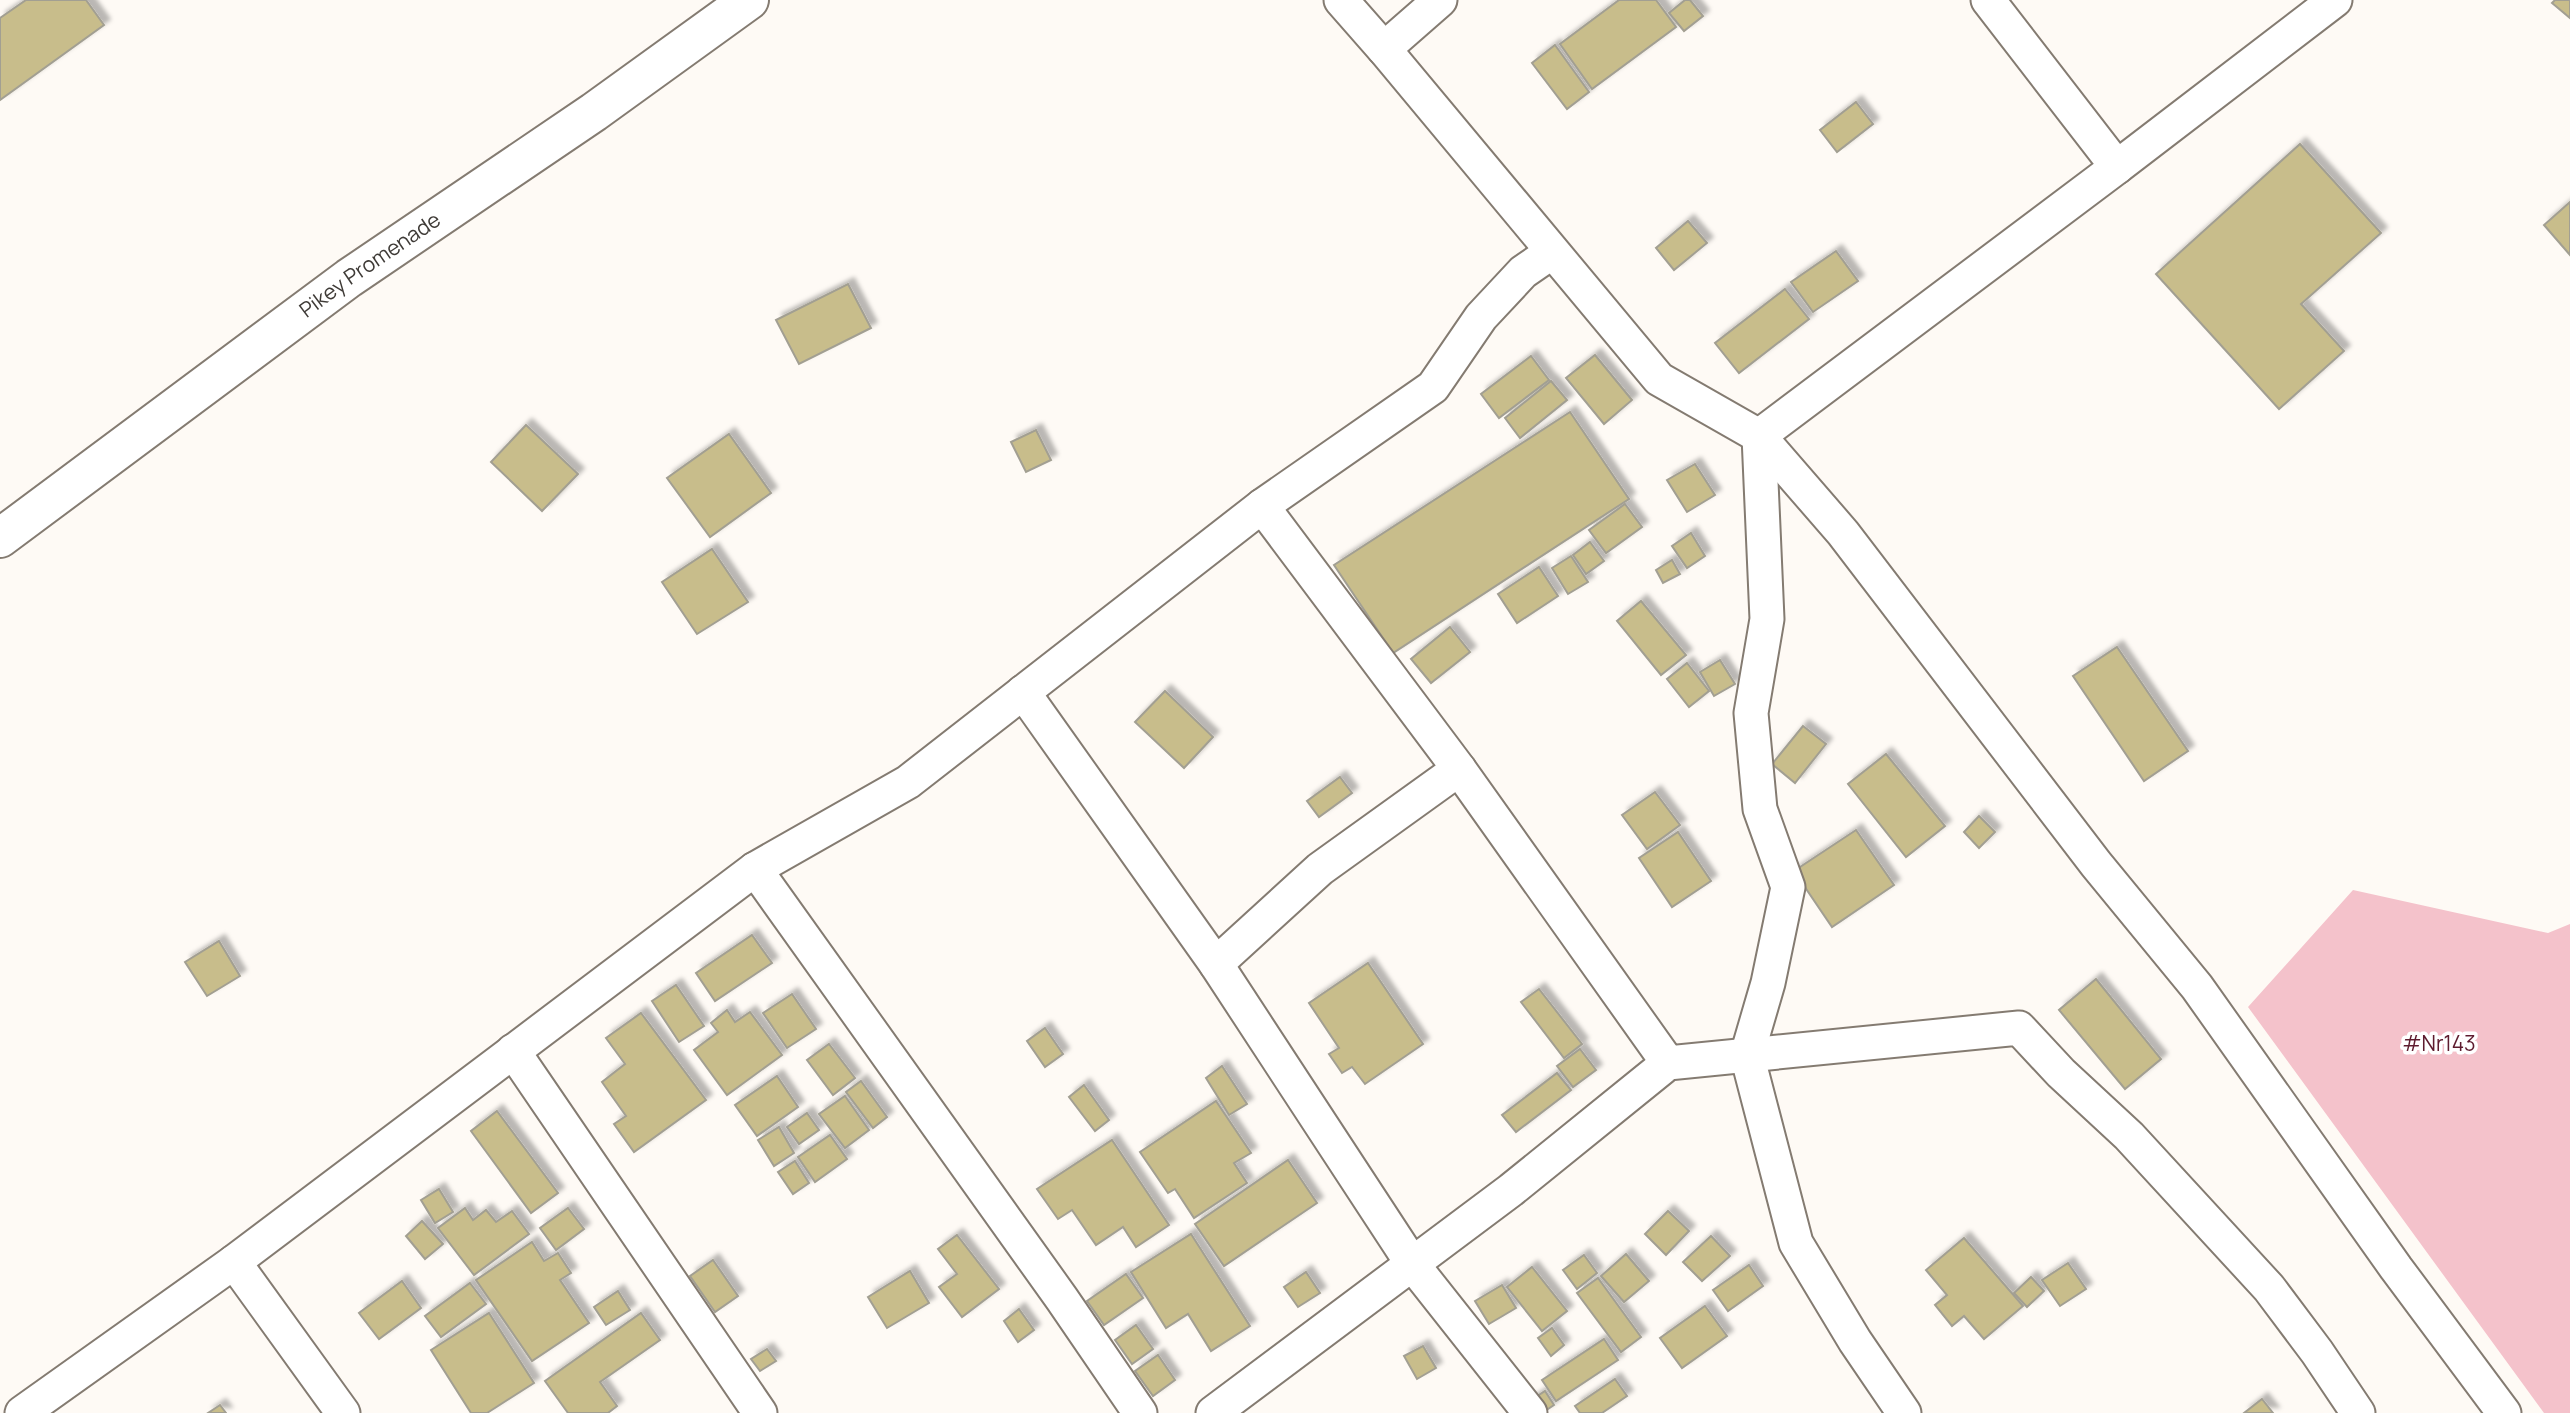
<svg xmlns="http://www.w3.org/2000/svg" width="2570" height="1413" font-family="Manrope,sans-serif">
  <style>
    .green { fill: #f4c2cb }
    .building { fill: #c8bd8b; stroke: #a29f92; stroke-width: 2; filter: url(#shadow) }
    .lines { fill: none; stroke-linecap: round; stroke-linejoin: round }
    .street-casing { stroke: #847b71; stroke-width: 37 }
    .secondary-casing { stroke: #847b71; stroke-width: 42 }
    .street { stroke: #fff; stroke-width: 33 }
    .secondary { stroke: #fff; stroke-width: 38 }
    .labels { text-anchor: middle; stroke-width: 7; stroke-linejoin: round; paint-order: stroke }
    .street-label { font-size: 21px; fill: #3f3b37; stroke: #fff }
    .park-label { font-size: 21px; fill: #5e1c2f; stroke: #fff }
  </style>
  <defs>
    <filter id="shadow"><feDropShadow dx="6" dy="-6" stdDeviation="2" flood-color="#0004"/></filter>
  </defs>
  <rect width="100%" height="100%" fill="#fefaf5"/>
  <polygon class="green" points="2353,890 2548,933 2570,924 2570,1413 2544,1413 2248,1007"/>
  <g class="building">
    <polygon points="26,0 86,0 104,25 0,100 0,18"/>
    <polygon points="1619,0 1656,0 1676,27 1592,89 1560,44"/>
    <polygon points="1685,0 1690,0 1703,16 1684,31 1669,13"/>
    <polygon points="2555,0 2570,0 2570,18 2552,3"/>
    <polygon points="1555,45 1589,92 1567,109 1532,63"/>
    <polygon points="1856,102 1873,124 1837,152 1820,130"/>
    <polygon points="2300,144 2381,233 2301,304 2344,351 2279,409 2156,274"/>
    <polygon points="2570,202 2570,255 2544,225"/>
    <polygon points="1688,221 1707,243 1674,270 1656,248"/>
    <polygon points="1836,251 1858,281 1813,312 1791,282"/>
    <polygon points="848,284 871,328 799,364 776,320"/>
    <polygon points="1785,289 1809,319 1739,373 1715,343"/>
    <polygon points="1595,355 1632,400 1604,424 1566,378"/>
    <polygon points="1531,356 1549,380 1499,418 1481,394"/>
    <polygon points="1551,381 1567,400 1520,438 1505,418"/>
    <polygon points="1570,412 1629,499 1393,653 1334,565"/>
    <polygon points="526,425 578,474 542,511 491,462"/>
    <polygon points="1036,430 1051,460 1026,472 1011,442"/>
    <polygon points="729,434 771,493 710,537 667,478"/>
    <polygon points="1695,464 1715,495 1687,512 1667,480"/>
    <polygon points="1625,504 1642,527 1606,553 1589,530"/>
    <polygon points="1691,533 1705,556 1687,568 1672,546"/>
    <polygon points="1590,542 1604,561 1586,574 1573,555"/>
    <polygon points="712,549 748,602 697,634 662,582"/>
    <polygon points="1571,556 1588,582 1568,594 1552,568"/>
    <polygon points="1672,560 1680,574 1663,583 1656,570"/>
    <polygon points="1539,567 1558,596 1517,623 1498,594"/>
    <polygon points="1641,601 1686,655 1661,675 1617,621"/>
    <polygon points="1450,627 1470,652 1431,683 1411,659"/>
    <polygon points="2117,647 2188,751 2144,781 2073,676"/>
    <polygon points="1720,660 1735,684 1714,696 1700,672"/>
    <polygon points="1687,663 1709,691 1689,707 1667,679"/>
    <polygon points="1165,691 1213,737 1184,768 1135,722"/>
    <polygon points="1803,726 1826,744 1795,783 1772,764"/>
    <polygon points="1886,754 1945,826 1906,857 1848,784"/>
    <polygon points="1340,777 1352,793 1319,817 1307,801"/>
    <polygon points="1655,792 1680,825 1647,849 1622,815"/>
    <polygon points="1979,816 1995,832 1979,848 1964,832"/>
    <polygon points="1856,830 1894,885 1832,927 1794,871"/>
    <polygon points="1678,832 1711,881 1672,907 1639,858"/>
    <polygon points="752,935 772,963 715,1001 696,973"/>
    <polygon points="219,941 240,976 207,996 185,962"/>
    <polygon points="1368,963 1423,1044 1365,1084 1352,1067 1342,1073 1329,1054 1339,1048 1309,1003"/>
    <polygon points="2096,979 2161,1059 2125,1089 2059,1010"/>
    <polygon points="676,985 704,1026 679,1042 652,1001"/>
    <polygon points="1539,989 1582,1044 1564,1058 1521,1002"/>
    <polygon points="792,994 816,1029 787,1048 763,1013"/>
    <polygon points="727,1010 735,1022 750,1012 782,1055 727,1095 694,1050 718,1032 711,1023"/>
    <polygon points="641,1013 706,1100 634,1152 614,1124 626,1116 602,1082 625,1064 606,1038"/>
    <polygon points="1045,1028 1063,1054 1045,1067 1027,1041"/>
    <polygon points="829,1044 855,1078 833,1095 807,1060"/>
    <polygon points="1580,1049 1596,1070 1573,1087 1557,1066"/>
    <polygon points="1222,1066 1247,1104 1229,1115 1206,1078"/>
    <polygon points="1557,1073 1571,1090 1516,1132 1502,1115"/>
    <polygon points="777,1076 798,1107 757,1136 735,1105"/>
    <polygon points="861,1081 887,1117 873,1128 846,1092"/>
    <polygon points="1084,1085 1109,1120 1095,1131 1069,1097"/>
    <polygon points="845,1096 869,1130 845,1148 819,1114"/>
    <polygon points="1216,1101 1251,1153 1234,1163 1247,1183 1194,1218 1175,1189 1168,1193 1140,1152"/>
    <polygon points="497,1111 558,1193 531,1213 471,1131"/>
    <polygon points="807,1113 819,1130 799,1144 787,1127"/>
    <polygon points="779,1127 794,1153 774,1166 758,1140"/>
    <polygon points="830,1135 847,1159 815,1182 798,1157"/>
    <polygon points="1112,1140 1169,1225 1136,1247 1123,1227 1096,1245 1072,1210 1058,1219 1037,1189"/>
    <polygon points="1288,1160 1317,1203 1224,1266 1195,1224"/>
    <polygon points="795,1161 809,1183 793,1194 778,1172"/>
    <polygon points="439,1189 453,1212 435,1223 421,1200"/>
    <polygon points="465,1208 473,1220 486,1210 496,1222 512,1211 529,1234 474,1275 438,1228"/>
    <polygon points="568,1208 584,1229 556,1250 540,1228"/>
    <polygon points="1668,1211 1689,1231 1666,1255 1645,1234"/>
    <polygon points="422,1221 443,1244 425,1259 406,1236"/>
    <polygon points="1191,1234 1250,1326 1211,1351 1188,1314 1166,1328 1131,1272"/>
    <polygon points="957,1235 999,1289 962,1317 939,1287 957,1274 938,1249"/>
    <polygon points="1711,1236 1730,1256 1702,1281 1683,1262"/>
    <polygon points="1964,1238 2023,1306 1984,1339 1964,1316 1952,1326 1935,1305 1947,1295 1926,1270"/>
    <polygon points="532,1242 544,1261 558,1253 571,1273 560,1280 589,1323 532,1361 476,1280"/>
    <polygon points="1626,1254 1649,1281 1624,1302 1601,1276"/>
    <polygon points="1584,1255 1597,1273 1577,1289 1563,1270"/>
    <polygon points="713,1260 738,1296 715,1312 690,1276"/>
    <polygon points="2068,1263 2086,1289 2060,1306 2042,1280"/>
    <polygon points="1749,1265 1763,1286 1728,1311 1713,1290"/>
    <polygon points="1532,1267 1567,1311 1542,1331 1507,1287"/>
    <polygon points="910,1271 929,1303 887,1328 868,1297"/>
    <polygon points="1306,1272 1320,1293 1298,1307 1284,1287"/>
    <polygon points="1126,1274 1143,1298 1104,1325 1087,1301"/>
    <polygon points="2031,1277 2044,1291 2027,1307 2014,1293"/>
    <polygon points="1598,1278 1641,1337 1621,1352 1577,1293"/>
    <polygon points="402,1281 421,1308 379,1339 359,1313"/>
    <polygon points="470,1283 486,1304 441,1337 425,1316"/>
    <polygon points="1502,1285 1516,1308 1489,1324 1475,1301"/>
    <polygon points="618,1291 630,1310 606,1325 594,1307"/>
    <polygon points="1705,1306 1727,1336 1682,1368 1660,1338"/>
    <polygon points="1019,1309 1034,1330 1018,1342 1004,1321"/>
    <polygon points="489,1313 534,1383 487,1413 471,1413 431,1350"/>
    <polygon points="641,1313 660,1340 600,1382 617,1406 608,1413 568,1413 545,1381"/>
    <polygon points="1136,1325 1153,1349 1132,1364 1115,1340"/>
    <polygon points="1552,1328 1564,1345 1551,1356 1538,1338"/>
    <polygon points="1604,1339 1618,1360 1556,1401 1542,1380"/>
    <polygon points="1423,1346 1436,1368 1417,1379 1404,1356"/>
    <polygon points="767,1349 776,1361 760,1371 751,1359"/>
    <polygon points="1158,1355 1175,1380 1153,1396 1135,1371"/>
    <polygon points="1615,1379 1627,1396 1602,1413 1580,1413 1575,1406"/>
    <polygon points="1545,1391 1554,1405 1542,1413 1530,1401"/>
    <polygon points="2262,1399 2273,1413 2244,1413"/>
    <polygon points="220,1405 226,1413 208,1413"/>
  </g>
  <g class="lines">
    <defs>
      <g id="street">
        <polyline points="1341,0 1384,49 1659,379 1759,436 1843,533 2096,864 2197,987 2396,1268 2504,1413"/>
        <polyline points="1384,49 1440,0"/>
        <polyline points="2117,167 2335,0"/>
        <polyline points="1262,506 1459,769 1668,1063"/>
        <polyline points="1023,692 1216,964 1413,1265 1530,1413"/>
        <polyline points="755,869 1062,1299 1140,1413"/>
        <polyline points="1216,964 1320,869 1459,769"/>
        <polyline points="513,1051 760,1413"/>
        <polyline points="234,1262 343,1413"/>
        <polyline points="22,1413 234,1262 755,869 908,782 1262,506 1433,387 1481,317 1523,272 1552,252"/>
        <polyline points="1213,1413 1511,1190 1668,1063 2019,1028 2061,1073 2129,1136 2269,1288 2317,1352 2358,1413"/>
        <polyline points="1904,1413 1855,1341 1796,1243 1747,1055 1768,983 1788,887 1760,809 1751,713 1767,619 1759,436 2117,167 1988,0"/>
      </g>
      <g id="secondary">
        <path id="s1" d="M0,538l349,-260 245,-166 155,-112"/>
      </g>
    </defs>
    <use href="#street" class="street-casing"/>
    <use href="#secondary" class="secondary-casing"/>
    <use href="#street" class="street"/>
    <use href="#secondary" class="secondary"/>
  </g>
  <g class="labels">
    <g class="street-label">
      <text dy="7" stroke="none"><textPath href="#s1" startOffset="460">Pikey Promenade</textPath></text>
    </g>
    <g class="park-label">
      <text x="2439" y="1051">#Nr143</text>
    </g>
  </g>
</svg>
